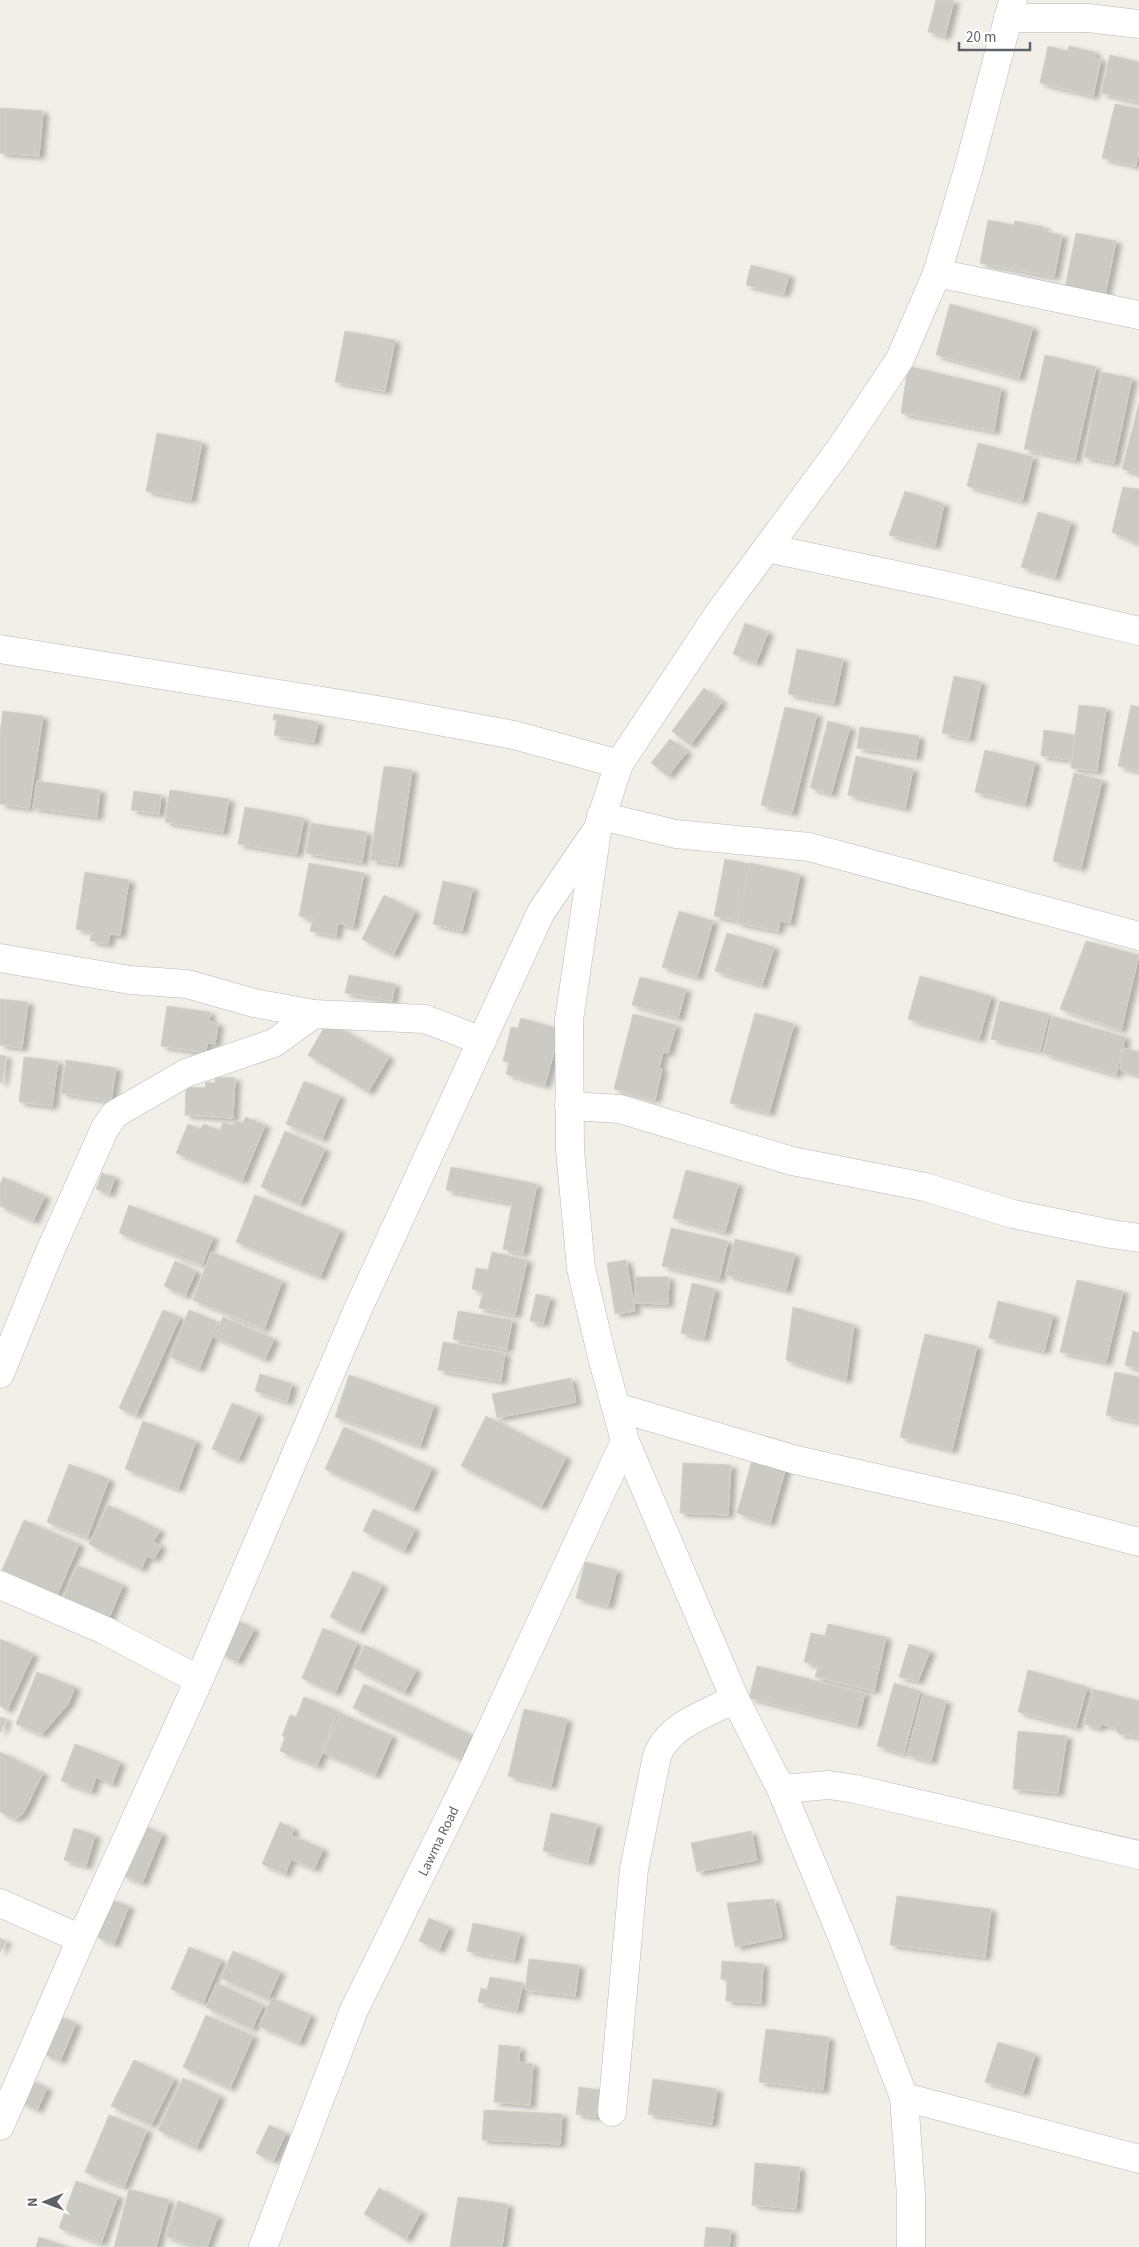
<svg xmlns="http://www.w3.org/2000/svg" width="1139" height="2247" font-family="'Source Sans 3',sans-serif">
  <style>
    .building { fill: #cccac5; stroke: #d6d1c6; filter: url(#shadow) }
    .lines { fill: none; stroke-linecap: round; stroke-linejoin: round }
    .minor-casing { stroke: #b5b8bc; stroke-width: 29 }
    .minor { stroke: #fff; stroke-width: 28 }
    .labels { text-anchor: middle; stroke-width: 4.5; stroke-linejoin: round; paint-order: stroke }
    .street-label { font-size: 14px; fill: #5f6368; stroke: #fff }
  </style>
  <defs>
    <filter id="shadow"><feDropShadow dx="5.5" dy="3" stdDeviation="2.5" flood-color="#0004"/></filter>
  </defs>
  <rect width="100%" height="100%" fill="#f1efe8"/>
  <g class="building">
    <polygon points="936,0 954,0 945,36 928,32"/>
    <polygon points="1048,46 1068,51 1069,46 1095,52 1094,58 1101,59 1093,96 1040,83"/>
    <polygon points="1110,55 1139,62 1139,102 1101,93"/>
    <polygon points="1115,104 1139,109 1139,151 1136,166 1102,158"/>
    <polygon points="0,108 43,111 39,156 0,153"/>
    <polygon points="988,220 1014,225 1015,221 1044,227 1043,231 1062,235 1054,277 980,263"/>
    <polygon points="1076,233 1116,241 1105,295 1065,287"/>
    <polygon points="751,265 789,275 784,294 746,285"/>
    <polygon points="950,304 1033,327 1019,378 936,355"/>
    <polygon points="345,331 395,340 385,391 335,382"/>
    <polygon points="1045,355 1096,367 1075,460 1024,449"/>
    <polygon points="908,366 1001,388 994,431 901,413"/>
    <polygon points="1101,372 1132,378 1114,463 1084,457"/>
    <polygon points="1139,403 1139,474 1122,469"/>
    <polygon points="157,433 202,442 191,500 146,491"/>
    <polygon points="978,443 1033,457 1022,501 967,486"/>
    <polygon points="1123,487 1139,489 1139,544 1112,532"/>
    <polygon points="905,491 944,504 935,546 889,535"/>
    <polygon points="1038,512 1071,522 1055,577 1021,567"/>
    <polygon points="745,623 768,632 756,663 733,654"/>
    <polygon points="797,649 843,659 834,703 788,694"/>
    <polygon points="954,676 981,682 969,739 942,733"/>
    <polygon points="704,688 722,702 690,745 672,731"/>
    <polygon points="1079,705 1106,708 1097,771 1071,768"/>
    <polygon points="1131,705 1139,707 1139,771 1118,766"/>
    <polygon points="785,707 817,714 792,813 761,805"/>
    <polygon points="3,711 43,716 29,808 0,804 0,733"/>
    <polygon points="274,714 318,722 314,742 274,735 277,720 273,720"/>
    <polygon points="828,721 850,727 831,794 810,788"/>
    <polygon points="860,727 919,736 916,757 857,748"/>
    <polygon points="1044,730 1075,735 1071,760 1041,756"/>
    <polygon points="670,739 687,752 668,776 651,763"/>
    <polygon points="985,750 1035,762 1025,804 975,792"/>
    <polygon points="856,756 913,769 905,808 848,795"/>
    <polygon points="384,766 412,770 398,864 370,860"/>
    <polygon points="1074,773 1102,780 1081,868 1053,861"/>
    <polygon points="37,781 100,790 97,817 33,808"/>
    <polygon points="170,790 229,799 223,832 165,822"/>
    <polygon points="134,791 161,795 159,814 131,810"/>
    <polygon points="245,807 304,818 297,854 238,844"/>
    <polygon points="311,823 367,832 362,862 306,853"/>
    <polygon points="725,859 750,864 739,921 714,916"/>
    <polygon points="309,863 364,873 353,927 338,923 336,936 310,931 313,919 299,916"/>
    <polygon points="750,863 800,874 790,923 780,921 778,931 737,923"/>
    <polygon points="85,872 129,880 120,935 110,934 108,944 90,941 92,932 76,929"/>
    <polygon points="443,881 473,888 462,931 433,924"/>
    <polygon points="384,895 415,911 393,955 362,939"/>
    <polygon points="679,911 713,921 697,977 662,967"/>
    <polygon points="727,933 774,947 762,985 715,971"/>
    <polygon points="1086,941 1139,955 1121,1030 1060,1009"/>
    <polygon points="349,975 395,984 392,1001 345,993"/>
    <polygon points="920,976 991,996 979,1039 908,1019"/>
    <polygon points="640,977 686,989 678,1018 632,1005"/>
    <polygon points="0,999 28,1002 22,1048 0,1045"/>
    <polygon points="1000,1001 1049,1014 1040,1051 991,1039"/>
    <polygon points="167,1006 210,1012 209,1022 218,1023 215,1044 207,1043 206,1053 161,1046"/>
    <polygon points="755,1013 794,1024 769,1113 730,1103"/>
    <polygon points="633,1014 676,1025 668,1053 663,1052 659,1068 662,1069 655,1100 614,1089"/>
    <polygon points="1052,1016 1125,1037 1116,1075 1043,1053"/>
    <polygon points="521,1018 560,1029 545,1085 506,1074 509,1063 503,1061 511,1027 518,1028"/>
    <polygon points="328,1021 389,1057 368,1092 308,1055"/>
    <polygon points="1123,1048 1139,1052 1139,1075 1120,1070"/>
    <polygon points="0,1055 6,1056 2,1083 0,1082"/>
    <polygon points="24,1057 58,1061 52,1106 19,1102"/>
    <polygon points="66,1060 116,1068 111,1101 61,1093"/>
    <polygon points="215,1077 235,1078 233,1118 185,1115 186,1087 205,1088 206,1082 215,1083"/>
    <polygon points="304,1081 340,1096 322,1139 286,1124"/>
    <polygon points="246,1117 265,1125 242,1181 176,1153 188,1124 200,1129 204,1124 220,1131 223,1122 233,1126 235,1120 243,1123"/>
    <polygon points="285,1131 325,1149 300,1204 261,1187"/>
    <polygon points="451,1167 537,1184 523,1253 503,1249 512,1203 446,1190"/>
    <polygon points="686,1170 738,1184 725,1232 673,1218"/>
    <polygon points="102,1173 115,1177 109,1194 96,1189"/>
    <polygon points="3,1177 45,1196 33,1221 0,1206 0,1185"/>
    <polygon points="255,1195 340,1230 320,1277 236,1242"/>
    <polygon points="129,1205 213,1237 202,1265 119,1233"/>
    <polygon points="671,1228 728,1241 719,1279 662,1266"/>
    <polygon points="735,1239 795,1254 786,1290 726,1275"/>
    <polygon points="211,1252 282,1281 264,1329 193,1300"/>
    <polygon points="492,1252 527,1260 515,1315 479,1308 483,1292 472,1289 476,1268 488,1270"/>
    <polygon points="626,1260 635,1311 615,1314 607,1263"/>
    <polygon points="175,1261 196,1271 185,1296 164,1286"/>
    <polygon points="636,1277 669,1277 668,1304 635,1303"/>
    <polygon points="1077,1280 1123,1291 1106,1362 1060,1352"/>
    <polygon points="692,1283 715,1289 704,1338 681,1333"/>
    <polygon points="536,1294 550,1297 543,1324 530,1321"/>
    <polygon points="998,1301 1053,1315 1044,1351 989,1338"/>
    <polygon points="793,1307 854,1325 846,1380 786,1360"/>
    <polygon points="163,1310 180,1317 136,1415 119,1408"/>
    <polygon points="189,1310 218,1322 199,1369 170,1357"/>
    <polygon points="458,1311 512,1320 507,1349 453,1339"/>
    <polygon points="223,1317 274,1339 265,1359 214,1337"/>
    <polygon points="1133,1331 1139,1333 1139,1369 1125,1365"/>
    <polygon points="925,1334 977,1346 952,1450 900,1437"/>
    <polygon points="443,1342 505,1353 501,1381 438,1370"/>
    <polygon points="1115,1372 1139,1377 1139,1422 1106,1415"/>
    <polygon points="260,1374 292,1384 287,1402 255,1391"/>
    <polygon points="349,1375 434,1405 420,1446 335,1417"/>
    <polygon points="571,1378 576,1402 497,1418 492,1394"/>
    <polygon points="232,1403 258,1414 238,1460 212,1449"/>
    <polygon points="486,1416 566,1457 541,1507 461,1466"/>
    <polygon points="143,1421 196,1441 178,1489 125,1469"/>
    <polygon points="344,1427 432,1468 413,1509 325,1469"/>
    <polygon points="753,1457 786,1467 770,1523 737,1513"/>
    <polygon points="683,1463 731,1465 728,1515 680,1513"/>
    <polygon points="69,1464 109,1479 87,1538 47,1522"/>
    <polygon points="108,1505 160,1530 153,1542 161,1546 154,1559 147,1556 141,1569 89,1544"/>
    <polygon points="373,1509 415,1529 404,1551 363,1531"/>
    <polygon points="24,1520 79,1544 57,1595 2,1570"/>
    <polygon points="585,1562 617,1570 608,1606 576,1598"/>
    <polygon points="77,1565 123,1585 107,1622 61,1602"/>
    <polygon points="353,1571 382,1585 359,1631 330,1617"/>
    <polygon points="237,1620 254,1629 237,1662 220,1653"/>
    <polygon points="828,1624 886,1637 874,1691 815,1677 818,1666 804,1662 811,1633 825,1636"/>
    <polygon points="323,1628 357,1643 335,1693 302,1678"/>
    <polygon points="0,1639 33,1654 7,1710 0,1706"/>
    <polygon points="909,1644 930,1651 918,1681 899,1677"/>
    <polygon points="365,1645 416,1670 404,1693 354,1668"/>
    <polygon points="757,1666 865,1693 857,1725 749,1698"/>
    <polygon points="1028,1670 1087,1687 1076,1727 1018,1712"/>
    <polygon points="37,1672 75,1687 68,1704 42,1734 16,1724"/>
    <polygon points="894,1683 920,1691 904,1754 877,1746"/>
    <polygon points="364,1684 471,1735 460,1759 353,1708"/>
    <polygon points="1093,1689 1139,1701 1139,1737 1119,1734 1115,1728 1102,1724 1099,1728 1084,1724"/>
    <polygon points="923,1694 946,1701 931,1761 907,1755"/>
    <polygon points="304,1697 338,1711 317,1766 280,1751 285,1737 282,1736 290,1715 296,1717"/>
    <polygon points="524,1709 567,1719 551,1786 508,1776"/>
    <polygon points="340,1713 392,1736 375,1775 323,1753"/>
    <polygon points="0,1717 6,1719 0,1733"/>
    <polygon points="1018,1731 1067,1736 1058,1793 1013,1789"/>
    <polygon points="75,1744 120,1762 112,1784 96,1777 91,1792 61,1781"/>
    <polygon points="0,1752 43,1773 23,1814 15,1819 0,1812"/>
    <polygon points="551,1813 597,1824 588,1862 543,1851"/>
    <polygon points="280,1822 294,1829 291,1835 323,1849 314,1869 291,1859 285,1874 262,1864"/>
    <polygon points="143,1825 162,1834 142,1883 122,1875"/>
    <polygon points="74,1828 95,1835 86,1866 64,1860"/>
    <polygon points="751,1831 757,1860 697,1872 691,1843"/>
    <polygon points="897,1896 991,1909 985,1957 890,1945"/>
    <polygon points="774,1899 782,1937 735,1947 727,1903"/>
    <polygon points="112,1900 129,1906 114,1944 97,1937"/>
    <polygon points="429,1918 449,1927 439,1950 419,1941"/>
    <polygon points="473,1923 520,1933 514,1960 467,1951"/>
    <polygon points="0,1938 6,1941 0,1952"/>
    <polygon points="189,1947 221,1960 203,2003 171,1989"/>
    <polygon points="233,1951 280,1972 268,1999 221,1978"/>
    <polygon points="529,1959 579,1965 575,1996 525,1990"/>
    <polygon points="722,1961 763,1964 761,2003 726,2001 727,1980 721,1979"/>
    <polygon points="490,1977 523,1983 517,2010 478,2002 481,1988 487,1990"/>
    <polygon points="217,1983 263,2005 252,2029 206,2007"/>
    <polygon points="272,1998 311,2015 299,2043 259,2026"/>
    <polygon points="206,2015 253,2036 230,2088 183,2067"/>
    <polygon points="59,2016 76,2023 60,2061 44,2054"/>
    <polygon points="766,2029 829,2037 823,2090 759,2082"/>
    <polygon points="998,2042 1035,2054 1023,2093 985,2082"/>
    <polygon points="499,2045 520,2047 519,2062 533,2064 530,2105 494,2102"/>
    <polygon points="134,2060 174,2079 151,2125 111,2106"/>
    <polygon points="183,2078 220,2096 196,2148 158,2130"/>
    <polygon points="653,2079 717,2089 712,2124 648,2114"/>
    <polygon points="31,2080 47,2088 37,2110 21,2102"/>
    <polygon points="579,2087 600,2090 596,2117 576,2114"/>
    <polygon points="484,2110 562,2114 560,2144 482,2140"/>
    <polygon points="109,2115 147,2130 124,2187 85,2172"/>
    <polygon points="269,2125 286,2133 273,2161 256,2153"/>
    <polygon points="755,2163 800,2167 796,2209 752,2205"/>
    <polygon points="76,2181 118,2196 101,2243 59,2228"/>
    <polygon points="379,2188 421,2212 406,2239 364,2214"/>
    <polygon points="129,2189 169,2200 156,2247 114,2247"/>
    <polygon points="458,2197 508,2204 502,2247 450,2247"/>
    <polygon points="178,2201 218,2216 207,2247 198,2247 165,2236"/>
    <polygon points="706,2227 731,2230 729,2247 704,2247"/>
    <polygon points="39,2237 69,2247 36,2247"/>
  </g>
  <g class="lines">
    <defs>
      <g id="minor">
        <polyline points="1008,18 1088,18 1139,24"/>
        <polyline points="937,273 1139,315"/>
        <polyline points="767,548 948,586 1139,631"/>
        <polyline points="0,649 384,711 514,735 619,764"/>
        <polyline points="601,816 676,834 809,847 1139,936"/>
        <polyline points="0,958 130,980 187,984 254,1003 314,1014 425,1019 482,1041"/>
        <polyline points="569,1106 620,1109 792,1161 925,1187 1013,1214 1111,1234 1139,1238"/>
        <polyline points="0,1374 47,1258 105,1128 115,1114 186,1073 274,1043 314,1014"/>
        <polyline points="616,1407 796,1460 1014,1509 1139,1542"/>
        <polyline points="0,1585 104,1630 199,1680"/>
        <polyline points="781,1789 829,1785 855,1789 1139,1855"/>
        <polyline points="0,1903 81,1939"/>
        <polyline points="904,2097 1139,2159"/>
        <path d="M612,2112l22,-243 23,-113c11,-31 51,-43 78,-57"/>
        <polyline points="0,2126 81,1939 199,1680 358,1309 541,912 594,834"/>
        <polyline points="263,2247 354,2010 472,1771 625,1441"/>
        <polyline points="911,2247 911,2196 904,2097 843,1939 781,1789 735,1699 625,1441 602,1357 581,1268 570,1150 569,1020 597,831 619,764 719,613 840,449 900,359 937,273 968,170 1013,0"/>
      </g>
    </defs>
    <use href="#minor" class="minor-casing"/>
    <use href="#minor" class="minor"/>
  </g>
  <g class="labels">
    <g class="street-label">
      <text transform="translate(438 1841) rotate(-64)" y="5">Lawma Road</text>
    </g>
  </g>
  <g transform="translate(45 2202) rotate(269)" stroke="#ffffff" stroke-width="4" paint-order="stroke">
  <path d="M0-4L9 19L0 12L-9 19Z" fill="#5f6368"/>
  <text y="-8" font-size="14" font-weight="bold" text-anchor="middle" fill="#5f6368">N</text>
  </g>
  <path d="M959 42v8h71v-8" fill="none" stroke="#5f6368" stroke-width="2.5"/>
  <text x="966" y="42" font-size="15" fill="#5f6368" stroke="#ffffff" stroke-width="4" paint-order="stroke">20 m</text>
</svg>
